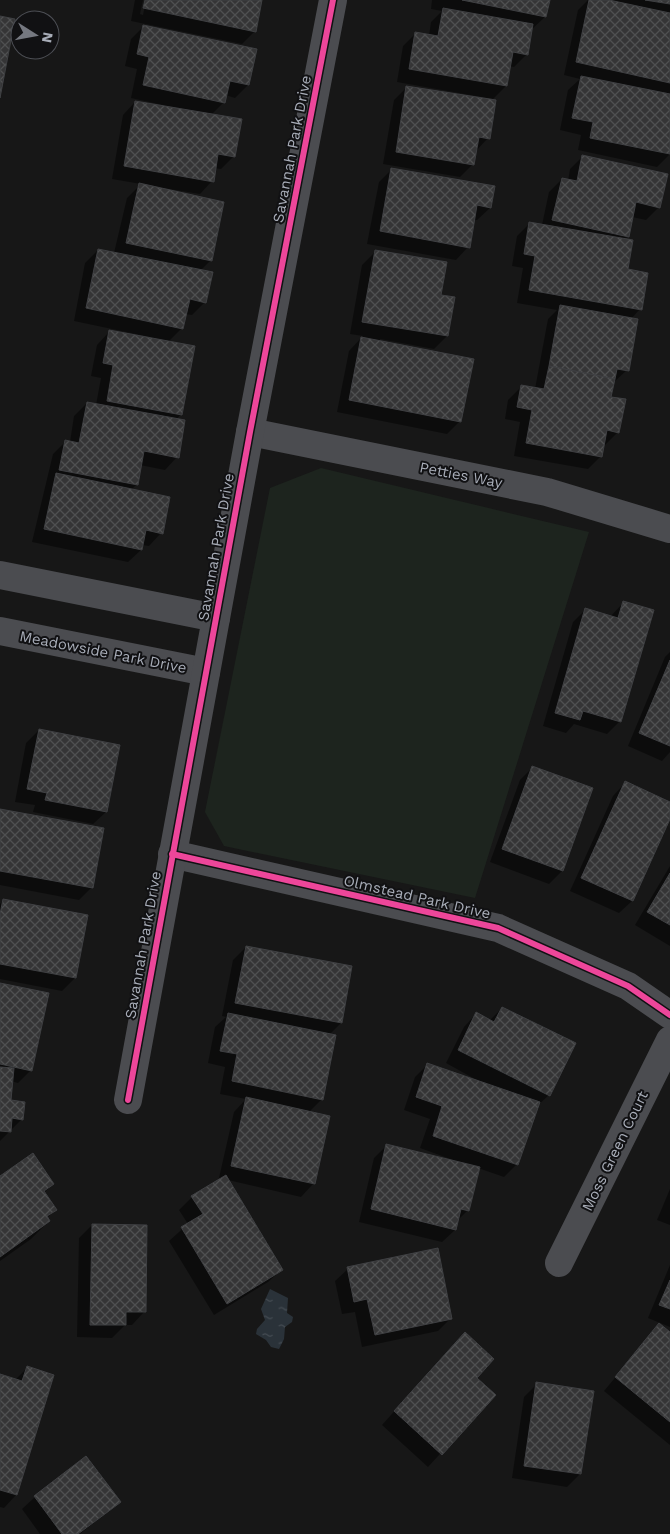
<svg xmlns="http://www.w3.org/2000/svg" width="670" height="1534" font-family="'Work Sans',sans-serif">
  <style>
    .green { fill: #1d241e }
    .water { fill: url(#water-ripples) }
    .shadow { fill: #0007 }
    .building { fill: url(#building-cross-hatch); stroke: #3f4043 }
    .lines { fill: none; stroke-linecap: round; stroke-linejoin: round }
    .minor { stroke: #4b4c50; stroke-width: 28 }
    .cycleway-casing { stroke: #111113; stroke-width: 9 }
    .cycleway { stroke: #ed469a; stroke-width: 6 }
    .labels { text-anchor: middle; stroke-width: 4; stroke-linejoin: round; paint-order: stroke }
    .street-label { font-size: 15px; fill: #a8adb8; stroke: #111113 }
  </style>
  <defs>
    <pattern id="water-ripples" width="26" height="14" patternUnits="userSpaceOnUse" patternTransform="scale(1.25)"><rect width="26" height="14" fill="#2a3239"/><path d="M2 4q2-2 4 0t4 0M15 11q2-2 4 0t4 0" fill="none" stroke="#464d54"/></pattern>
    <pattern id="building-cross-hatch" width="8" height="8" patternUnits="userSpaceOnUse" patternTransform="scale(1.25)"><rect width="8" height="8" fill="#353536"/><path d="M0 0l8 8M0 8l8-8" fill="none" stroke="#4f5051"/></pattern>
  </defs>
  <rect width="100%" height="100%" fill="#171717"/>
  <polygon class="green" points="321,468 589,532 475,898 224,846 205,812 270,488"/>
  <polygon class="water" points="270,1289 288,1298 287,1313 293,1317 292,1322 285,1327 284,1339 279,1349 271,1347 266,1340 256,1334 257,1329 265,1320 261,1309"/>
  <g class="shadow">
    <polygon points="135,0 143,0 140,14 143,15 146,0 261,0 255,31 242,44 131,21"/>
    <polygon points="432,0 548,0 545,17 532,29 527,54 514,67 509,66 506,86 493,99 397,82 403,46 416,33 429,36 431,22 442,11 431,9"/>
    <polygon points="588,0 670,0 670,154 657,167 578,150 581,135 560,130 568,90 580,79 564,75 578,10"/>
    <polygon points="144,26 248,85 235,98 225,95 224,102 211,115 234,156 221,169 214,168 212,181 200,194 163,188 162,190 223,203 210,261 200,271 205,302 192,315 185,314 182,328 168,342 181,414 176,420 177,457 165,470 140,465 137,484 131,490 161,533 149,546 142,545 141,550 128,562 32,542 53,454 66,441 70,442 74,416 87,403 96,405 101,378 91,376 97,345 109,332 150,339 150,337 74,321 85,263 98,250 114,253 127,198 141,184 112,179 123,115 135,102 162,107 163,105 131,98 137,69 125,66 131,39"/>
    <polygon points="407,87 488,138 475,152 473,164 460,177 383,164 394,100"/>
    <polygon points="583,156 659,207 646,220 632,217 628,236 624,240 627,270 640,309 631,319 627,370 613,383 610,398 618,432 605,445 603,444 601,456 588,469 514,456 520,422 505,419 508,400 521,387 535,389 548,319 557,310 517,303 523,268 512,266 517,236 530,223 542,225 549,192 562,179 568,181 570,169"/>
    <polygon points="392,169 490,208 477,220 473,220 468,247 456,260 367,244 379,182"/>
    <polygon points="375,252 440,296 447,336 434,349 380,339 380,342 460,421 447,434 337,412 349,351 363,336 350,334 362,265"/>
    <polygon points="623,603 620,721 607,734 574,724 566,733 543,726 573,622 586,609 610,617"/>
    <polygon points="670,652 670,752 662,761 628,746 665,657"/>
    <polygon points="39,730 106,812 93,824 33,812 35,805 15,802 26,743"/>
    <polygon points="532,768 592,789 562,871 549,884 490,862 520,780"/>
    <polygon points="625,783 670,803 670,816 632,901 619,913 570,891 613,796"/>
    <polygon points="0,810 92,887 79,900 0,885"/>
    <polygon points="670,866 670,946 635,925"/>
    <polygon points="3,901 75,978 62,991 0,979 0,904"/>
    <polygon points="246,947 341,1023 329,1035 322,1099 308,1113 329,1117 313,1184 301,1197 228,1180 281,1270 268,1282 214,1315 169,1241 188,1224 179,1210 192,1197 222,1178 219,1178 234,1112 246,1099 220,1094 225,1067 208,1063 215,1027 226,1017 222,1016 233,960"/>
    <polygon points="0,984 31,1070 18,1083 11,1081 9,1101 22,1119 0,1141"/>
    <polygon points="502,1008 549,1095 536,1107 517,1164 504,1177 478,1168 468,1210 457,1221 455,1230 442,1242 359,1222 374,1158 387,1145 453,1162 453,1160 420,1148 430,1119 404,1110 415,1077 428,1064 484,1084 446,1063 464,1027 476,1014 489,1021"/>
    <polygon points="0,1177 53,1184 44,1193 55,1209 47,1218 49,1221 31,1239 0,1261"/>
    <polygon points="670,1189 670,1225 657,1220"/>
    <polygon points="92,1225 144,1312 132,1325 125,1325 112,1338 77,1337 79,1238"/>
    <polygon points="670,1265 670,1327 648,1318"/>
    <polygon points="348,1269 451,1318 438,1331 362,1347 355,1312 342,1314 335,1281"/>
    <polygon points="659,1325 670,1334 670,1445 604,1391"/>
    <polygon points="452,1347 475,1378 494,1395 428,1467 382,1425"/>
    <polygon points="27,1368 16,1495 4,1508 0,1507 0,1376 15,1380"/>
    <polygon points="537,1384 580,1474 567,1487 512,1478 524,1397"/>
    <polygon points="35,1497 119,1502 80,1534 40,1534 22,1509"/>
  </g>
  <g class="building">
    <polygon points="145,0 262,0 256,32 143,8"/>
    <polygon points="462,0 550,0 546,17"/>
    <polygon points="589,0 609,0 670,13 670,83 576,62"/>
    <polygon points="645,0 670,0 670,4"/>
    <polygon points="443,8 533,24 528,55 513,52 507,86 409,69 415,32 438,36"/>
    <polygon points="0,16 15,19 0,98"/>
    <polygon points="143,25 257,49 249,85 230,81 225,103 143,85 149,57 137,54"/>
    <polygon points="581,76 670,94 670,154 590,138 593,122 572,118"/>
    <polygon points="406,86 496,100 490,139 479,137 474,165 396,152"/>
    <polygon points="135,101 242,119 235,157 218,154 214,182 124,166"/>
    <polygon points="582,155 668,174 660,208 636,202 629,237 552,220 562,178 577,181"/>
    <polygon points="391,168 495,186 491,208 477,205 470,248 380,231"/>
    <polygon points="139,183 224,202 212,261 126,243"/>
    <polygon points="529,222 633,240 628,269 648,273 642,310 529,290 535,256 524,254"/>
    <polygon points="98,249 213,272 206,303 190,299 183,329 86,308"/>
    <polygon points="375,250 447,262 441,295 455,297 448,336 362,322"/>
    <polygon points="560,305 638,319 629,371 617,369 615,379 549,366"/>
    <polygon points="109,330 195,346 182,415 107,401 113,365 103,363"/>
    <polygon points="361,337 474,359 461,422 349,400"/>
    <polygon points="549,366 615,379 611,397 626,399 619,433 607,430 602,457 526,443 532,410 517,407 521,385 544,389"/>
    <polygon points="87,402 185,420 179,458 144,451 138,485 59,470 65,440 79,443"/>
    <polygon points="56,473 170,497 163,534 146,530 142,550 44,529"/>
    <polygon points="623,601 654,610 621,722 583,711 580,720 555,713 585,608 618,618"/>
    <polygon points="670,660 670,746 639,733"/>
    <polygon points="39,729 120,745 107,812 45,800 47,793 27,789"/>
    <polygon points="532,766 593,788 563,871 502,849"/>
    <polygon points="625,781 670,802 670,819 633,901 581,878"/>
    <polygon points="0,809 104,828 93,888 0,871"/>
    <polygon points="670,873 670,925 647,912"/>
    <polygon points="3,899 88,915 76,978 0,964 0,914"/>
    <polygon points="246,946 352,966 342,1023 235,1003"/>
    <polygon points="0,983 49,993 32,1071 0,1064"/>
    <polygon points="502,1007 576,1043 550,1096 458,1050 476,1012 494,1022"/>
    <polygon points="228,1013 336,1035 323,1100 232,1081 237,1054 220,1051"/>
    <polygon points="427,1063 540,1102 518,1165 433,1136 442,1106 416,1097"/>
    <polygon points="0,1067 14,1068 11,1100 25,1102 23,1120 12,1118 11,1132 0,1131"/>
    <polygon points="246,1097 330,1116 315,1184 231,1166"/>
    <polygon points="386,1144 480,1167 469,1211 461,1209 456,1230 371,1209"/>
    <polygon points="33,1153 54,1184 44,1191 57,1210 47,1216 50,1221 0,1257 0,1176"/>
    <polygon points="226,1175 283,1270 227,1304 181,1227 203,1214 191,1196"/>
    <polygon points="92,1224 147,1225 146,1312 126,1312 126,1325 90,1325"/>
    <polygon points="438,1248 452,1319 375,1335 367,1299 354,1302 347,1267"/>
    <polygon points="670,1280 670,1309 659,1305"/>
    <polygon points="659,1323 670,1332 670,1422 615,1377"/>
    <polygon points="465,1332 494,1359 477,1378 496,1395 442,1455 394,1411"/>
    <polygon points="27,1366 54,1375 17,1495 0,1490 0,1374 22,1381"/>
    <polygon points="536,1382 594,1391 581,1474 524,1466"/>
    <polygon points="86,1456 121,1502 78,1534 62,1534 34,1496"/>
  </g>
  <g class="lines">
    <g class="minor">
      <polyline points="250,432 547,492 670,529"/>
      <polyline points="0,575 216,618"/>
      <polyline points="0,631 206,672"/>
      <polyline points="172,854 498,928 628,986 670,1015"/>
      <polyline points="128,1100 250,432 333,0"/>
      <polyline points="559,1263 670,1040"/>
    </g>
    <defs>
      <g id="cycleway">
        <polyline points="172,854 498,928 628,986 670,1015"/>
        <polyline points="128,1100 250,432 333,0"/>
      </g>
    </defs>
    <use href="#cycleway" class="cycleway-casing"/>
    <use href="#cycleway" class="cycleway"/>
  </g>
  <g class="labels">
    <g class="street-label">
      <text transform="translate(292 149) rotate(-79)" y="5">Savannah Park Drive</text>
      <text transform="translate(461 475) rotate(11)" y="5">Petties Way</text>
      <text transform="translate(216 547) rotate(-80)" y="5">Savannah Park Drive</text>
      <text transform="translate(103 652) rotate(11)" y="5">Meadowside Park Drive</text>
      <text transform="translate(417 897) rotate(13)" y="5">Olmstead Park Drive</text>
      <text transform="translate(143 945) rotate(-80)" y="5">Savannah Park Drive</text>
      <text transform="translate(615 1151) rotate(-64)" y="5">Moss Green Court</text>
    </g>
  </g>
  <g transform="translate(35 35) rotate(101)"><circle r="24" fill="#111113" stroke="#4d4f55"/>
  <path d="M0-4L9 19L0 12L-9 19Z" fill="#757880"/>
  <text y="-8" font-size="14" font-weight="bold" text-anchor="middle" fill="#a8adb8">N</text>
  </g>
</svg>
